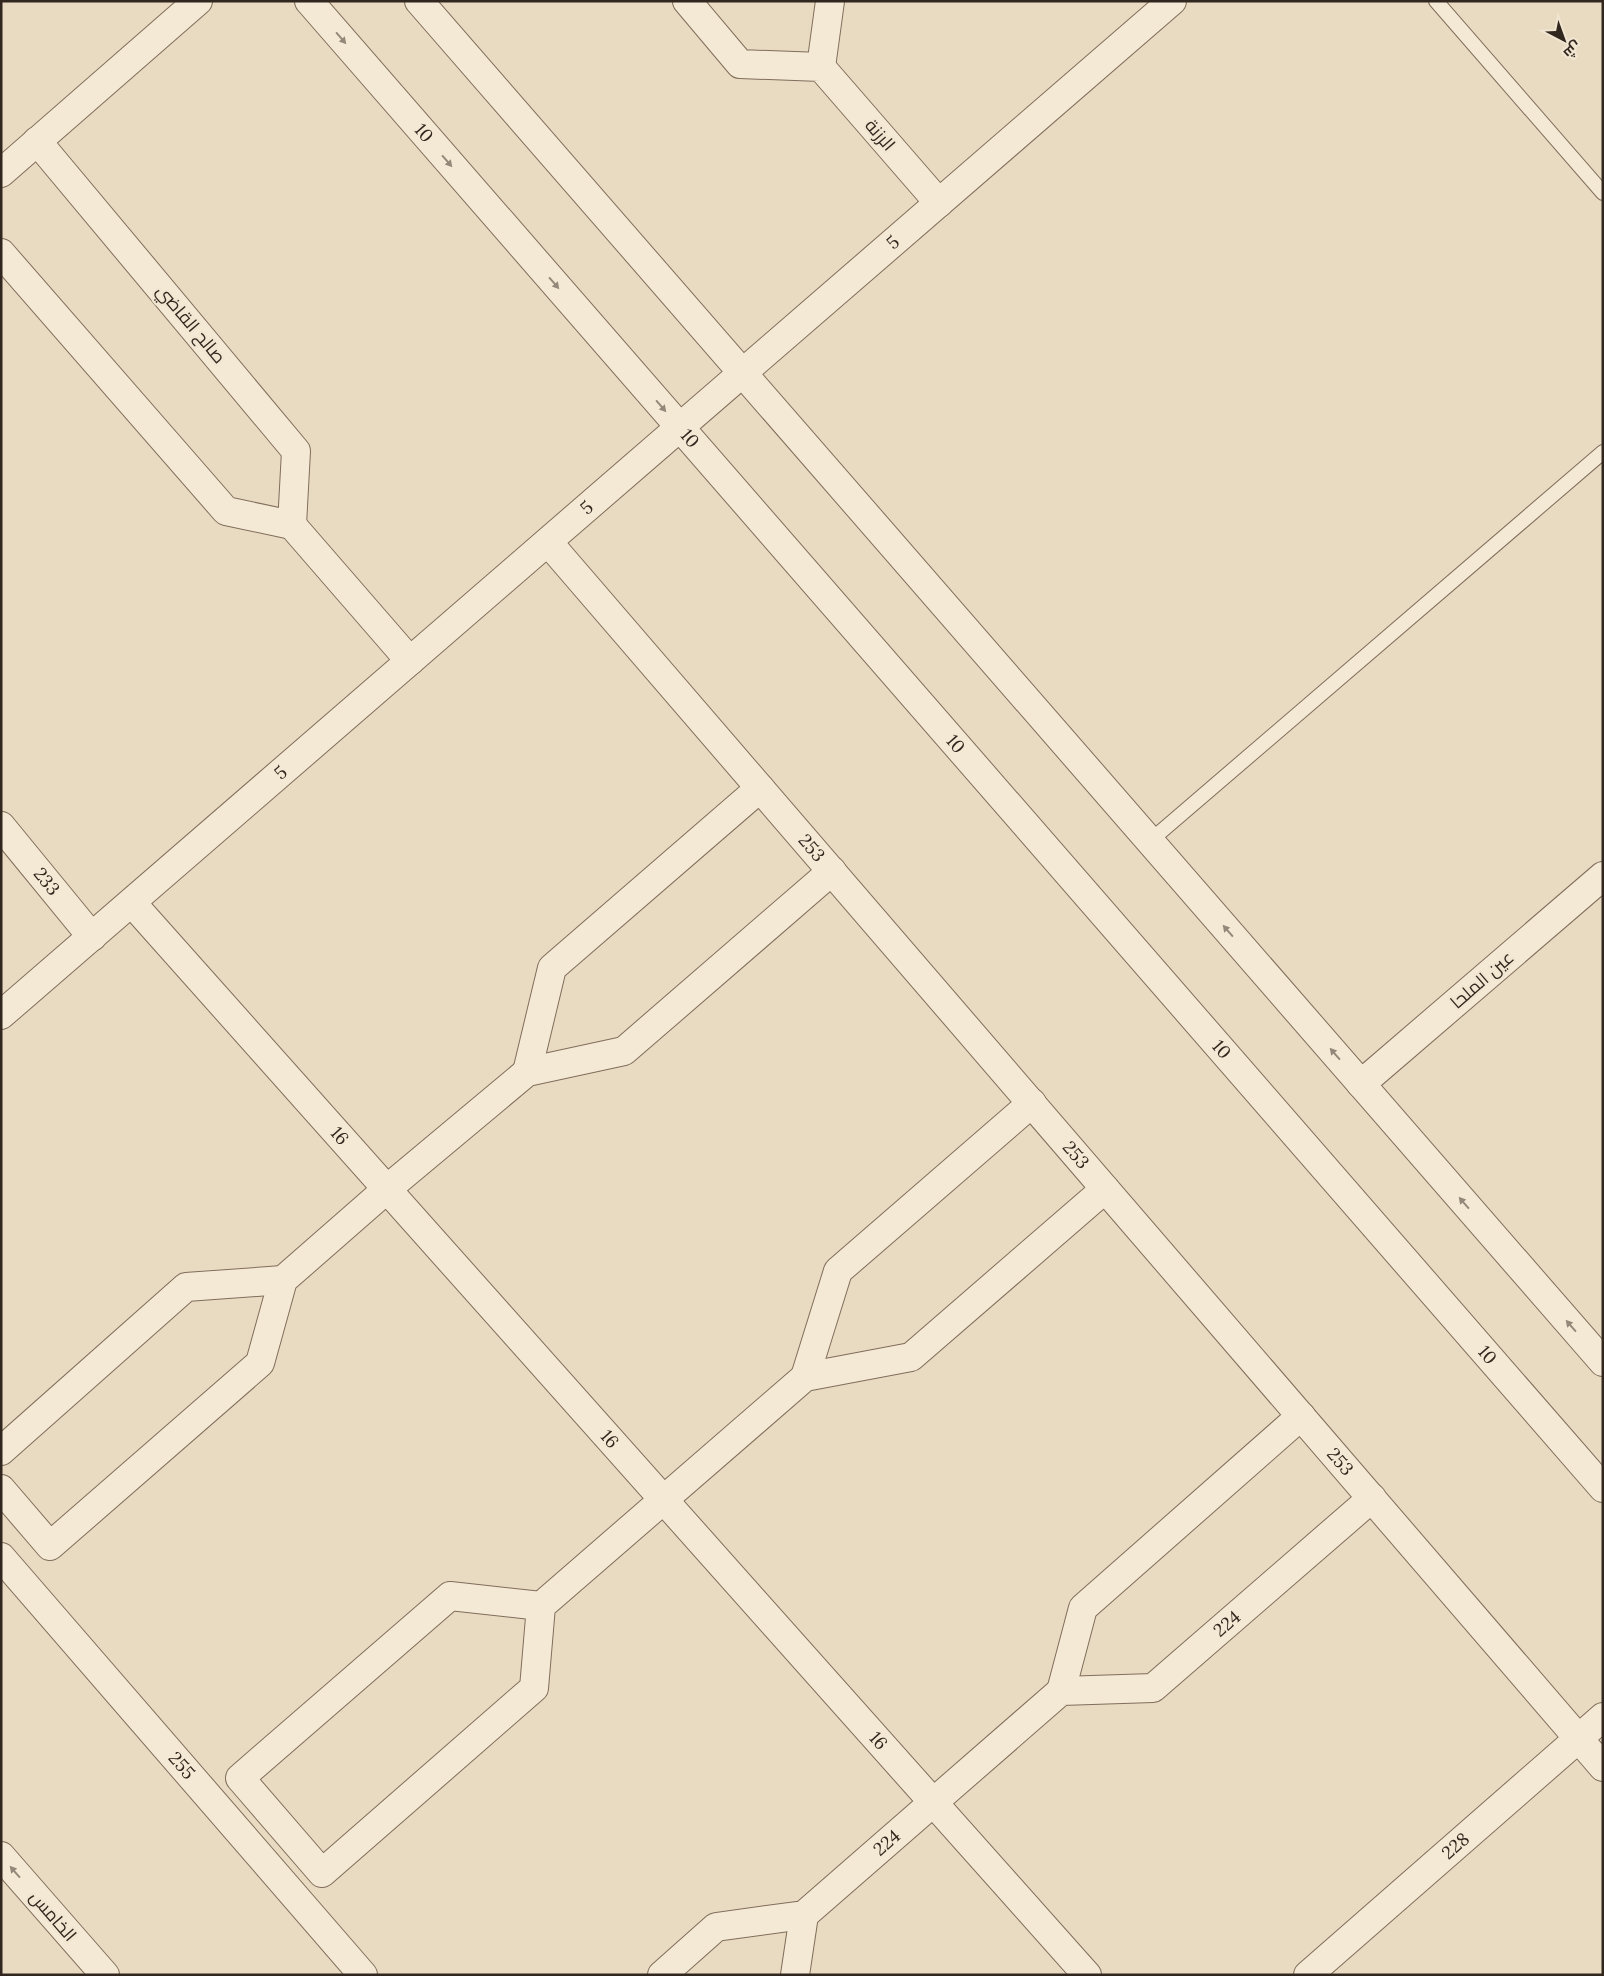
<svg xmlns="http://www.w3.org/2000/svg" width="1604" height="1976" font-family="Lora,Cairo,serif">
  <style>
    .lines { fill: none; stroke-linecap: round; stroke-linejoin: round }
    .service-casing { stroke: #806d5b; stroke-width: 16 }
    .minor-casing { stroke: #806d5b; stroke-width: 30 }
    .tertiary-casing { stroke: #806d5b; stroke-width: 30 }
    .service { stroke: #f4e9d4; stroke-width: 14 }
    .minor { stroke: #f4e9d4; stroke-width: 28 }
    .tertiary { stroke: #f4e9d4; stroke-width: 28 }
    .oneway { fill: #938879 }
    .labels { text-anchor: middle; stroke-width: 4.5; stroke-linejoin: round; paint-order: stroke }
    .street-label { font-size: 18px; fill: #32271e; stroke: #f1e6d1 }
  </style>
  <rect width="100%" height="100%" fill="#e8dbc2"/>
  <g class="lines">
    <defs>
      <g id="service">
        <polyline points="1436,1 1603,193"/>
        <polyline points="1150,841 1603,452"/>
      </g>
      <g id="minor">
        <polyline points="687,1 740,64 821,67 939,203"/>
        <polyline points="821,67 830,1"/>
        <polyline points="1,173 198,1"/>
        <polyline points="1,253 226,511 292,525 296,451 37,141"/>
        <polyline points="292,525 410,661"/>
        <path id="s1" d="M548,542l1055,1225"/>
        <path id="s2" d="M1,826l91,111"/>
        <path id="s3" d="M132,903l955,1072"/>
        <path id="s4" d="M1,1015l1171,-1014"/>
        <polyline points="527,1072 552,968 760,788"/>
        <polyline points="1361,1084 1603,876"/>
        <polyline points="805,1377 838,1271 1032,1103"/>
        <polyline points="1,1451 186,1287 283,1280"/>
        <polyline points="1,1489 50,1546 260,1363 283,1280 387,1189 527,1072 624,1051 832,871"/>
        <path id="s5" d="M1,1557l362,418"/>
        <polyline points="541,1606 450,1596 240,1778 322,1873 534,1688 541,1606 805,1377 911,1357 1105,1189"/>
        <polyline points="1061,1691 1083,1608 1301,1416"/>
        <path id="s6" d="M662,1975l54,-48 88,-12 257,-224 92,-3 219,-190"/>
        <polyline points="795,1975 804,1915"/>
        <path id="s7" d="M1308,1975l295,-258"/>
      </g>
      <g id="tertiary">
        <path id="s8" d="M309,1l1294,1487"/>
        <polyline points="419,1 1603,1362"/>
        <polyline points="1,1856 105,1975"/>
      </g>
    </defs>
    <use href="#service" class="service-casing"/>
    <use href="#minor" class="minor-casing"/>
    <use href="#tertiary" class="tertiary-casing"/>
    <use href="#service" class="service"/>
    <use href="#minor" class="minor"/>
    <use href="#tertiary" class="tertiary"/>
  </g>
  <defs><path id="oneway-solid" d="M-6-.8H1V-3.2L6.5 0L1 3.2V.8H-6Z" transform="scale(1.25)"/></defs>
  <g class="oneway">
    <use href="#oneway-solid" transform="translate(341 38) rotate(49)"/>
    <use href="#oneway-solid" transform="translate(447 161) rotate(49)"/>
    <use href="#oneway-solid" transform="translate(554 283) rotate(49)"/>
    <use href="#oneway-solid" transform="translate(661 406) rotate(49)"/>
    <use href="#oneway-solid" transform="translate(1228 931) rotate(-131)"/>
    <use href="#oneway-solid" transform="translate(1335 1054) rotate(-131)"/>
    <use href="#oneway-solid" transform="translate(1464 1203) rotate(-131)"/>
    <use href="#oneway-solid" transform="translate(1571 1326) rotate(-131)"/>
    <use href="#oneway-solid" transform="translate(15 1872) rotate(-131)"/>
  </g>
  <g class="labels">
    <g class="street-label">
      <text dy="6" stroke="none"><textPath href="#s8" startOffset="175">10</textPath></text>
      <text transform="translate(880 135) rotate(49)" y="6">الرزنة</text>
      <text dy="6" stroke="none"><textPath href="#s4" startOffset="1180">5</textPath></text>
      <text transform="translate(191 324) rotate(50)" y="6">صالح القاضي</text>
      <text dy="6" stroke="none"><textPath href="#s8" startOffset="580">10</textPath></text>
      <text dy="6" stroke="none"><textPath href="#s4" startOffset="775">5</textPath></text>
      <text dy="6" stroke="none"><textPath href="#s8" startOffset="985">10</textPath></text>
      <text dy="6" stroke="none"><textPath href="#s4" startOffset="370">5</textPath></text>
      <text dy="6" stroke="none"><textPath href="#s1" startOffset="404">253</textPath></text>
      <text dy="6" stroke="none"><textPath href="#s2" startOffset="72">233</textPath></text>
      <text transform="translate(1482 980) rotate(-41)" y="6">عين الملحا</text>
      <text dy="6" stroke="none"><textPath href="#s8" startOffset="1390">10</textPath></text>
      <text dy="6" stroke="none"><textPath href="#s3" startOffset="312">16</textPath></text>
      <text dy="6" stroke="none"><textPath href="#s1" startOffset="809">253</textPath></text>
      <text dy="6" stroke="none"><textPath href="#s8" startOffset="1795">10</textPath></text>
      <text dy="6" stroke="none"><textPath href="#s3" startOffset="718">16</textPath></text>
      <text dy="6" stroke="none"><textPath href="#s1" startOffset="1214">253</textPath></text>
      <text dy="6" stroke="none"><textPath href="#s6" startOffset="692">224</textPath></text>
      <text dy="6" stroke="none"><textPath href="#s3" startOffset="1122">16</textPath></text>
      <text dy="6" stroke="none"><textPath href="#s5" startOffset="276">255</textPath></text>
      <text dy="6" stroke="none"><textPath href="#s6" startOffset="271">224</textPath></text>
      <text dy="6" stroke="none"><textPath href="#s7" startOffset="196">228</textPath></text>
      <text transform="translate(53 1916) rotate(49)" y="6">الخامس</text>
    </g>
  </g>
  <rect width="1604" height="1976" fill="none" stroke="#32271e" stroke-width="5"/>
  <g transform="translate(1564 40) rotate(139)" stroke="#f1e6d1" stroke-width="4" paint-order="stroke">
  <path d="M0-4L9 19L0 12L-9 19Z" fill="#32271e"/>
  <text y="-8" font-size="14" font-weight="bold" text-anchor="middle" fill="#32271e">ش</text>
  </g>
</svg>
